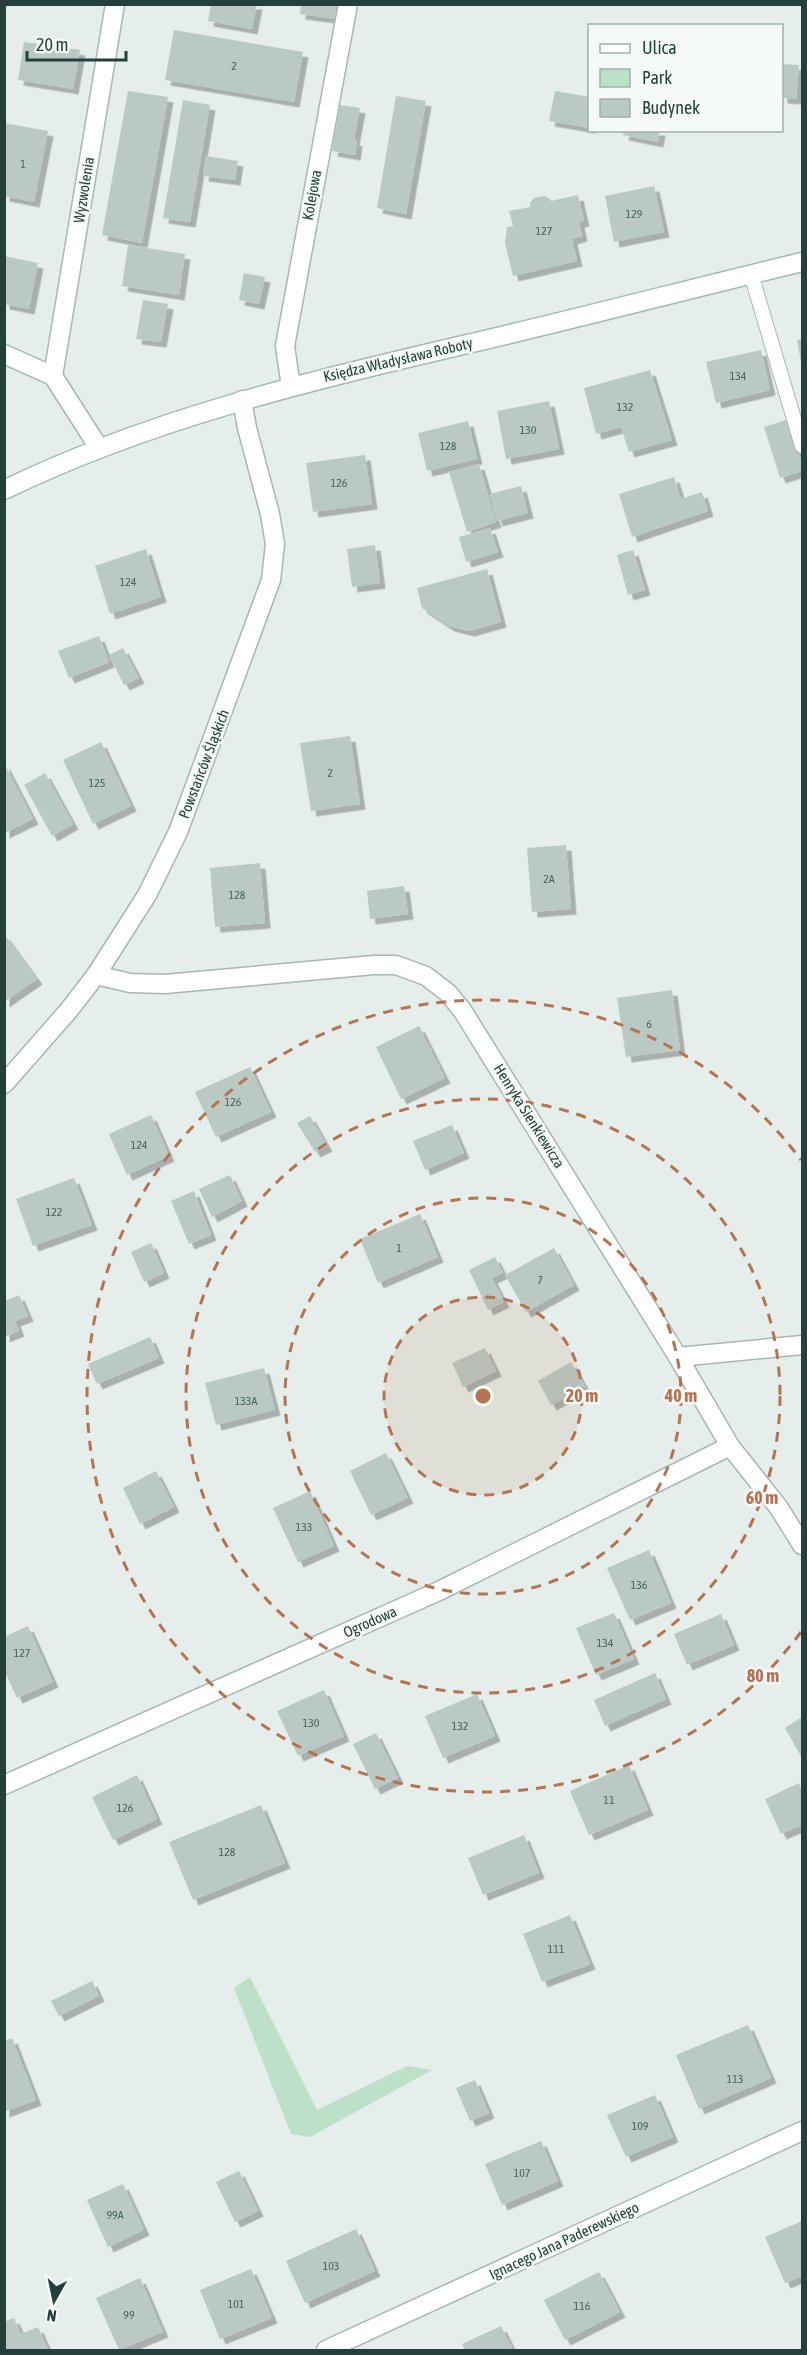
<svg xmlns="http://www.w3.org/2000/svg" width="807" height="2355" font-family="'Asap Condensed',sans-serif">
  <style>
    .green { fill: #bde0c8 }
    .building { fill: #bac9c4; filter: url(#shadow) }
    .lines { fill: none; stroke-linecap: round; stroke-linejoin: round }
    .lane-casing { stroke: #a7b7b2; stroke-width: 16 }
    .street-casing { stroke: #a7b7b2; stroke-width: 21 }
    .secondary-casing { stroke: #a2bab3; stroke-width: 21 }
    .lane { stroke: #fff; stroke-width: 14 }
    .street { stroke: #fff; stroke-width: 18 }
    .secondary { stroke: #fff; stroke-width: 18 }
    .ring { fill: none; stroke: #b77351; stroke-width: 3; stroke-dasharray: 10 8 }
    .labels { text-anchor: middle; stroke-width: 5; stroke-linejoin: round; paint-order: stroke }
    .number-label { font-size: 12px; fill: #49635c }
    .street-label { font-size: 15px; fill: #23413a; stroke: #f5faf8 }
    .centre { fill: #b77351; stroke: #f5faf8; stroke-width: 3 }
    .ring-label { font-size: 18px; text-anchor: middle; font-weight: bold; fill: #b77351; stroke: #f5faf8; stroke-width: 5; stroke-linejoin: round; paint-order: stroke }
  </style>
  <defs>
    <filter id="shadow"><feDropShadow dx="5.5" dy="5.5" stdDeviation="0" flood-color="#0004"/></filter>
  </defs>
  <rect width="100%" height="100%" fill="#e5eeea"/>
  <polygon class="green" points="250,1977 317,2110 407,2066 432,2070 310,2137 291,2134 234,1988"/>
  <g class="building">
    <polygon points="211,4 257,4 252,29 208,21"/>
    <polygon points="301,4 339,4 337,19 300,14"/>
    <polygon points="174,30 303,52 294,102 165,80"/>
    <polygon points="24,42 80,50 73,89 18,80"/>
    <polygon points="782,64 799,65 796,99 782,98"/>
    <polygon points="128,91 168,97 142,243 102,235"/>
    <polygon points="555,91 590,97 590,128 549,121"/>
    <polygon points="396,96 426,101 406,214 377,208"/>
    <polygon points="183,100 210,105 190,222 163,218"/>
    <polygon points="340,105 360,108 354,140 357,141 355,155 332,151"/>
    <polygon points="4,123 48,131 34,202 4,196"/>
    <polygon points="624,130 660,130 658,142 623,135"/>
    <polygon points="206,156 238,161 235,180 203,176"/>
    <polygon points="654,186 664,232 614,242 605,196"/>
    <polygon points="578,195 584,221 579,222 582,236 572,239 577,261 513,276 505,243 507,227 513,226 509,211 530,207 530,203 534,198 544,196 550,199 551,201"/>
    <polygon points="128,245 185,254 179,295 122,286"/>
    <polygon points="4,256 38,263 29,309 4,304"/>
    <polygon points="244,273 265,277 259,304 239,300"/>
    <polygon points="143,300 168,304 161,342 136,339"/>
    <polygon points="802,339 802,362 801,362 797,340"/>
    <polygon points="761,350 770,390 716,403 706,362"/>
    <polygon points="650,370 672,440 629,452 621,427 596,434 584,388"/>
    <polygon points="549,401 559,449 506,459 497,411"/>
    <polygon points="789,419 802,464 802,471 780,478 764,427"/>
    <polygon points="468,421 477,459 427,471 418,433"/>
    <polygon points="365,455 372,504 313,512 306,463"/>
    <polygon points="479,464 496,522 467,532 449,472"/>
    <polygon points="674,477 681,499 702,492 708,511 632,537 619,494"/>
    <polygon points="521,486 528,513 497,521 490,494"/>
    <polygon points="490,528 498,552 466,562 459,537"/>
    <polygon points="375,545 380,583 352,587 347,549"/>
    <polygon points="146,549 161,597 110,614 95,566"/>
    <polygon points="633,550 645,590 628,595 617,555"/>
    <polygon points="487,569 501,622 469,631 449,626 422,608 417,588"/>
    <polygon points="99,636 109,662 69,678 58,651"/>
    <polygon points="123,648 139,678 124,685 109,655"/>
    <polygon points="350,736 360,804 311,811 300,743"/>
    <polygon points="101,742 131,806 93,824 63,760"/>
    <polygon points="4,763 33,819 4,833"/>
    <polygon points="45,773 73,824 52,836 24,785"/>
    <polygon points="566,845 571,909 532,912 527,848"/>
    <polygon points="260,863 265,923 215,927 210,868"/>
    <polygon points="404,886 408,914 370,919 367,891"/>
    <polygon points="4,934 37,979 4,1002"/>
    <polygon points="672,990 680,1050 626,1057 617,998"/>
    <polygon points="419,1026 445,1078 401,1099 376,1047"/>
    <polygon points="250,1067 271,1112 216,1137 195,1092"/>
    <polygon points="151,1115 169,1156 127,1175 109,1134"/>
    <polygon points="310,1116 327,1146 315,1152 297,1123"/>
    <polygon points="452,1125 464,1153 425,1170 413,1141"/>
    <polygon points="230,1175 242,1201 212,1217 199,1189"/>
    <polygon points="74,1178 92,1225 33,1246 16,1199"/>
    <polygon points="194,1191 211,1235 189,1244 171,1201"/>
    <polygon points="420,1214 438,1257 378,1283 360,1239"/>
    <polygon points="151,1243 164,1273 144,1282 131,1252"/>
    <polygon points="554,1248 574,1285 526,1312 505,1275"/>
    <polygon points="495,1257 503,1273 492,1278 504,1302 488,1310 469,1270"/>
    <polygon points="19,1295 28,1316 15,1321 19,1331 4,1337 4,1301"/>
    <polygon points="150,1337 159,1358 97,1384 88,1364"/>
    <polygon points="485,1348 496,1371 463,1387 452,1363"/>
    <polygon points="571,1362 585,1387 551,1405 538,1381"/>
    <polygon points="264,1368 275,1410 216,1425 205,1383"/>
    <polygon points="386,1453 408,1498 371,1515 350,1471"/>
    <polygon points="156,1471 174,1507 140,1524 123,1488"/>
    <polygon points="310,1491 334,1546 298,1562 273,1508"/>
    <polygon points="649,1550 671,1603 630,1620 607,1568"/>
    <polygon points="614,1613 634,1659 596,1675 576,1628"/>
    <polygon points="721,1614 734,1645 687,1665 674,1634"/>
    <polygon points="28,1626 53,1682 17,1698 4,1670 4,1637"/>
    <polygon points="655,1673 666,1699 605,1726 594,1700"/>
    <polygon points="324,1690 344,1736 298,1756 277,1711"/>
    <polygon points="477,1694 495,1736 443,1758 425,1716"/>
    <polygon points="802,1717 802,1758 785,1728"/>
    <polygon points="376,1733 398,1778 375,1789 353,1744"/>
    <polygon points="629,1765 648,1810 589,1835 570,1791"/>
    <polygon points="137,1775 157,1819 113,1840 92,1797"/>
    <polygon points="799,1783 802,1791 802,1825 781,1834 765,1799"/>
    <polygon points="261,1805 285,1863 193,1900 169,1842"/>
    <polygon points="524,1835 539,1873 483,1895 468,1858"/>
    <polygon points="570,1915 590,1964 542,1982 523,1934"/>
    <polygon points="92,1981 99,1996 59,2016 51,2001"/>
    <polygon points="748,2025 771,2078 699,2109 676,2055"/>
    <polygon points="12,2038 36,2100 4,2112 4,2041"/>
    <polygon points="475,2080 489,2113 470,2121 456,2088"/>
    <polygon points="655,2095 673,2137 626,2157 607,2115"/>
    <polygon points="541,2141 558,2181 502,2205 485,2164"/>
    <polygon points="239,2171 258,2211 235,2222 216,2182"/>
    <polygon points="123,2184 144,2230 108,2247 87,2200"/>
    <polygon points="802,2221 802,2276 785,2283 765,2237"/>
    <polygon points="356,2229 375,2271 305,2303 286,2261"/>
    <polygon points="251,2269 272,2318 220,2339 200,2290"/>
    <polygon points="599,2272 620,2312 565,2340 544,2300"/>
    <polygon points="140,2278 163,2332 119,2350 96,2298"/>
    <polygon points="14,2318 21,2334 38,2327 48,2350 4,2350 4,2322"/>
    <polygon points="501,2326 513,2350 465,2350 462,2344"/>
  </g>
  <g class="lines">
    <defs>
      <polyline id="lane" points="751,274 802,446"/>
      <g id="street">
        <polyline points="4,354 53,376 99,448"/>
        <polyline points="53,376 115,4"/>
        <polyline points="291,387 285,346 348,4"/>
        <polyline points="96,975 130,983 165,984 374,965 396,965 426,976 448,993 462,1010 678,1357 730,1446 779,1508 802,1545"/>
        <polyline points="4,1084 69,1010 96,975 147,895 178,832 271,580 275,544 270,514 247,428 242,400"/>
        <polyline points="678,1357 802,1345"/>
        <polyline points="4,1785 439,1591 730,1446"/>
        <polyline points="326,2350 802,2131"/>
      </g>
      <path id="secondary" d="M4,490c146,-71 302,-108 459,-145 113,-26 226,-56 339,-83"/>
    </defs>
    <use href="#lane" class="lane-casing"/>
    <use href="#street" class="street-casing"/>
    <use href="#secondary" class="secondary-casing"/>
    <use href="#lane" class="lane"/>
    <use href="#street" class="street"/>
    <use href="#secondary" class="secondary"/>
  </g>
  <circle cx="483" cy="1396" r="99" fill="#b77351" fill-opacity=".12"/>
  <g class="ring">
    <circle cx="483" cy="1396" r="99"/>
    <circle cx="483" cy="1396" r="198"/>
    <circle cx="483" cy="1396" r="297"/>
    <path d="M801 1632A396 396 0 1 1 801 1160"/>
  </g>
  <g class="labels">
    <g class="number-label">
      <text x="234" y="70">2</text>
      <text x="23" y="168">1</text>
      <text x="634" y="218">129</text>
      <text x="544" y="235">127</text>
      <text x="738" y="380">134</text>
      <text x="625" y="411">132</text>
      <text x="528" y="434">130</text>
      <text x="448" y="450">128</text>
      <text x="339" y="487">126</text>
      <text x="128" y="586">124</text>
      <text x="330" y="777">2</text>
      <text x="97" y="787">125</text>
      <text x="549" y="883">2A</text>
      <text x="237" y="899">128</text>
      <text x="649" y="1028">6</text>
      <text x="233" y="1106">126</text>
      <text x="139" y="1149">124</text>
      <text x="54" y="1216">122</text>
      <text x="399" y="1252">1</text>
      <text x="540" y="1284">7</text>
      <text x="246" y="1405">133A</text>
      <text x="304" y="1531">133</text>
      <text x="639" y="1589">136</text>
      <text x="605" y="1647">134</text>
      <text x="22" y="1657">127</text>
      <text x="311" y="1727">130</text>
      <text x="460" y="1730">132</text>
      <text x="609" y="1804">11</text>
      <text x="125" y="1812">126</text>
      <text x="227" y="1856">128</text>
      <text x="556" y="1953">111</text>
      <text x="735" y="2083">113</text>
      <text x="640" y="2130">109</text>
      <text x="522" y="2177">107</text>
      <text x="115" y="2219">99A</text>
      <text x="331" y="2270">103</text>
      <text x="236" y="2308">101</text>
      <text x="582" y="2310">116</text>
      <text x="129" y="2319">99</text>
    </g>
    <g class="street-label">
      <text transform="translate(84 190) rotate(-81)" y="5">Wyzwolenia</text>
      <text transform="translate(312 195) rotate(-80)" y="5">Kolejowa</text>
      <text transform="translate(398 360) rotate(-13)" y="5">Księdza Władysława Roboty</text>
      <text transform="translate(204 764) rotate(-69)" y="5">Powstańców Śląskich</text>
      <text transform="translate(529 1116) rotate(58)" y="5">Henryka Sienkiewicza</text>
      <text transform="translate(370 1622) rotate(-24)" y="5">Ogrodowa</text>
      <text transform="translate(564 2241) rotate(-25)" y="5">Ignacego Jana Paderewskiego</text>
    </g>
  </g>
  <circle cx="483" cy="1396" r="9" class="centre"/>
  <g class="ring-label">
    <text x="582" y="1402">20 m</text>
    <text x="681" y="1402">40 m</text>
    <text x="762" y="1504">60 m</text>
    <text x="763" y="1682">80 m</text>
  </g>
  <rect width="807" height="2355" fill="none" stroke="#23413a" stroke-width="12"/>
  <rect x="588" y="24" width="195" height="108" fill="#f5faf8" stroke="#a1b0ac" stroke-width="1.5"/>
  <rect x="600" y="44" width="30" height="9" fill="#ffffff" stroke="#a1b0ac" stroke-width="1.5"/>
  <text x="642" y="54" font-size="18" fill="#23413a">Ulica</text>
  <rect x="600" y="69" width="30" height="18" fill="#bde0c8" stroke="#a1b0ac" stroke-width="1.5"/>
  <text x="642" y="84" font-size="18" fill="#23413a">Park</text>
  <rect x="600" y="99" width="30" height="18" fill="#bac9c4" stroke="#a1b0ac" stroke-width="1.5"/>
  <text x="642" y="114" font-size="18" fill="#23413a">Budynek</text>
  <g transform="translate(54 2301) rotate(189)" stroke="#f5faf8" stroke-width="4.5" paint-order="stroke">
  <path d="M0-4.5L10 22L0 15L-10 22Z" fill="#23413a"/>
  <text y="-9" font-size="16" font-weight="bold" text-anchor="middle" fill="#23413a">N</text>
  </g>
  <path d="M27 51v9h99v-9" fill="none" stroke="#23413a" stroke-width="3"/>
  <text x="36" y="51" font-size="18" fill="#23413a" stroke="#f5faf8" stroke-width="4.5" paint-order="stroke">20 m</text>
</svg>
